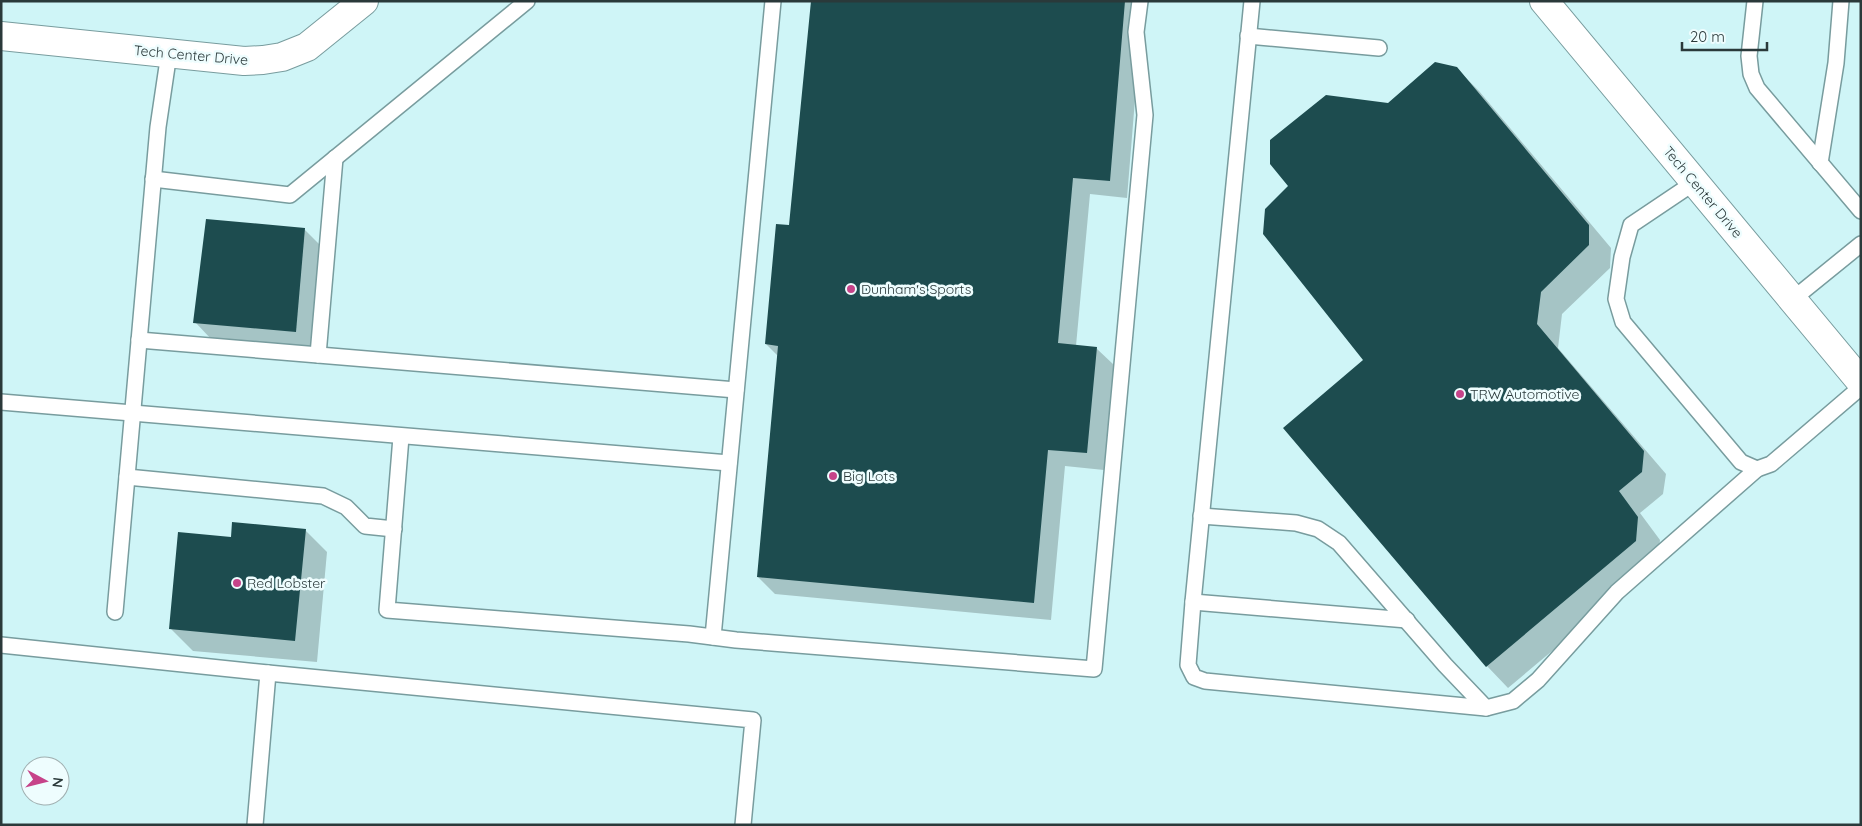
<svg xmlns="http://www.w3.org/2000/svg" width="1862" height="826" font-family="Quicksand,sans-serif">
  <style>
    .shadow { fill: #0003 }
    .building { fill: #1d4c4f }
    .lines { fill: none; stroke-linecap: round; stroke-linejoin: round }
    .service-casing { stroke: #789c9e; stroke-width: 18 }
    .minor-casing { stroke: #789c9e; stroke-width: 30 }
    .service { stroke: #fff; stroke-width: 15 }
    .minor { stroke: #fff; stroke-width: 28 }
    .poi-dot { fill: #c64389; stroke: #eefdfe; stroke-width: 2 }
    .labels { text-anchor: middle; stroke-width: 5; stroke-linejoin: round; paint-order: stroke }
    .street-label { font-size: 14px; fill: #2a393a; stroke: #eefdfe }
    .poi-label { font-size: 14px; fill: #2a393a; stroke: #eefdfe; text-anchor: start }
  </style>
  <rect width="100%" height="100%" fill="#cff5f7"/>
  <g class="shadow">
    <polygon points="813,1 1143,1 1127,198 1090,194 1076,346 1096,348 1114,365 1104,470 1065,466 1051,620 775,594 758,577 778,356 766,344 790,226"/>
    <polygon points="1457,69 1479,91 1611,248 1610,268 1562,314 1558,348 1666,474 1663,494 1640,513 1660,540 1657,563 1508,688 1487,666 1365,360 1389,105"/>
    <polygon points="304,229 321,246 313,349 212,340 195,322"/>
    <polygon points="305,530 327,552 317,662 193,651 171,629 232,538"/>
  </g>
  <g class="building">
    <polygon points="811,1 1125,1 1110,181 1073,178 1058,343 1097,347 1087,453 1048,450 1034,603 757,577 778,346 765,344 776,224 789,225"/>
    <polygon points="1435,62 1457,67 1589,225 1589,245 1541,292 1537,324 1644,451 1642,472 1619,491 1638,517 1636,541 1486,667 1283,428 1363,360 1263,234 1265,209 1288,186 1270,164 1270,140 1326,95 1388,103"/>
    <polygon points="206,219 305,228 296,332 193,323"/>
    <polygon points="232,522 306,529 295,641 169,629 178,532 231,537"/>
  </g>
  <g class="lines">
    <defs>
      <g id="service">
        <polyline points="1252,1 1193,602 1188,665 1194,677 1205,681 1486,708 1513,701 1538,680 1617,592 1757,469"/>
        <polyline points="1755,1 1749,56 1751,74 1757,88 1861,211"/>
        <polyline points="1248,36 1379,48"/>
        <polyline points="1820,163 1836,63 1841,1"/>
        <polyline points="153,179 290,195 527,1"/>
        <polyline points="1695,182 1631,225 1622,257 1616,299 1623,322 1741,462 1757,469 1771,464 1861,387"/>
        <polyline points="1792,300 1861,244"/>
        <polyline points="139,340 736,390"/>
        <polyline points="318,355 335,158"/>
        <polyline points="1,402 729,463"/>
        <polyline points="401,437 387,610 689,634 736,640 1094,669 1145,115 1136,32 1140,1"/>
        <polyline points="127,477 323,496 346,507 365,526 394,529"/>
        <polyline points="1201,516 1296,523 1318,529 1339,543 1445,665 1486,708"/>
        <polyline points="1193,602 1407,620"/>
        <polyline points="115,612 158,127 169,53"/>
        <polyline points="713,637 773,1"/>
        <polyline points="1,645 268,673 753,720 743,825"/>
        <polyline points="255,825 268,673"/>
      </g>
      <g id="minor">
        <polyline points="1544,1 1861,382"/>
        <polyline points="1,36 244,61 263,60 282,57 307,47 364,1"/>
      </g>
    </defs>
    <use href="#service" class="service-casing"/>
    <use href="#minor" class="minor-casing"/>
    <use href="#service" class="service"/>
    <use href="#minor" class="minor"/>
  </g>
  <g class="poi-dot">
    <circle cx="851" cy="289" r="5"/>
    <circle cx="1460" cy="394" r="5"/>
    <circle cx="833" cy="476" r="5"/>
    <circle cx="237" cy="583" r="5"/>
  </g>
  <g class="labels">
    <g class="street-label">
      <text transform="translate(191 55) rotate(5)" y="5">Tech Center Drive</text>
      <text transform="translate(1703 192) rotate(50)" y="5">Tech Center Drive</text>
    </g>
    <g class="poi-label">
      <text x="861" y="294">Dunham's Sports</text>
      <text x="1470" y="399">TRW Automotive</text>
      <text x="843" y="481">Big Lots</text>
      <text x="247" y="588">Red Lobster</text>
    </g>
  </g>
  <rect width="1862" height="826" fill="none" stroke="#2a393a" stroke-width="5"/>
  <g transform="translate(45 781) rotate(97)"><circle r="24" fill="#eefdfe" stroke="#a0afb0"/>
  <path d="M0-4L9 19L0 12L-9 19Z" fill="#c64389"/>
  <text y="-8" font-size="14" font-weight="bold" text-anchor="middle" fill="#2a393a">N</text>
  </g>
  <path d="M1682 42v8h85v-8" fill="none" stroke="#2a393a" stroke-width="2.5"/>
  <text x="1690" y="42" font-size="15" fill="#2a393a" stroke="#eefdfe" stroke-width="4" paint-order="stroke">20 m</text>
</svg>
